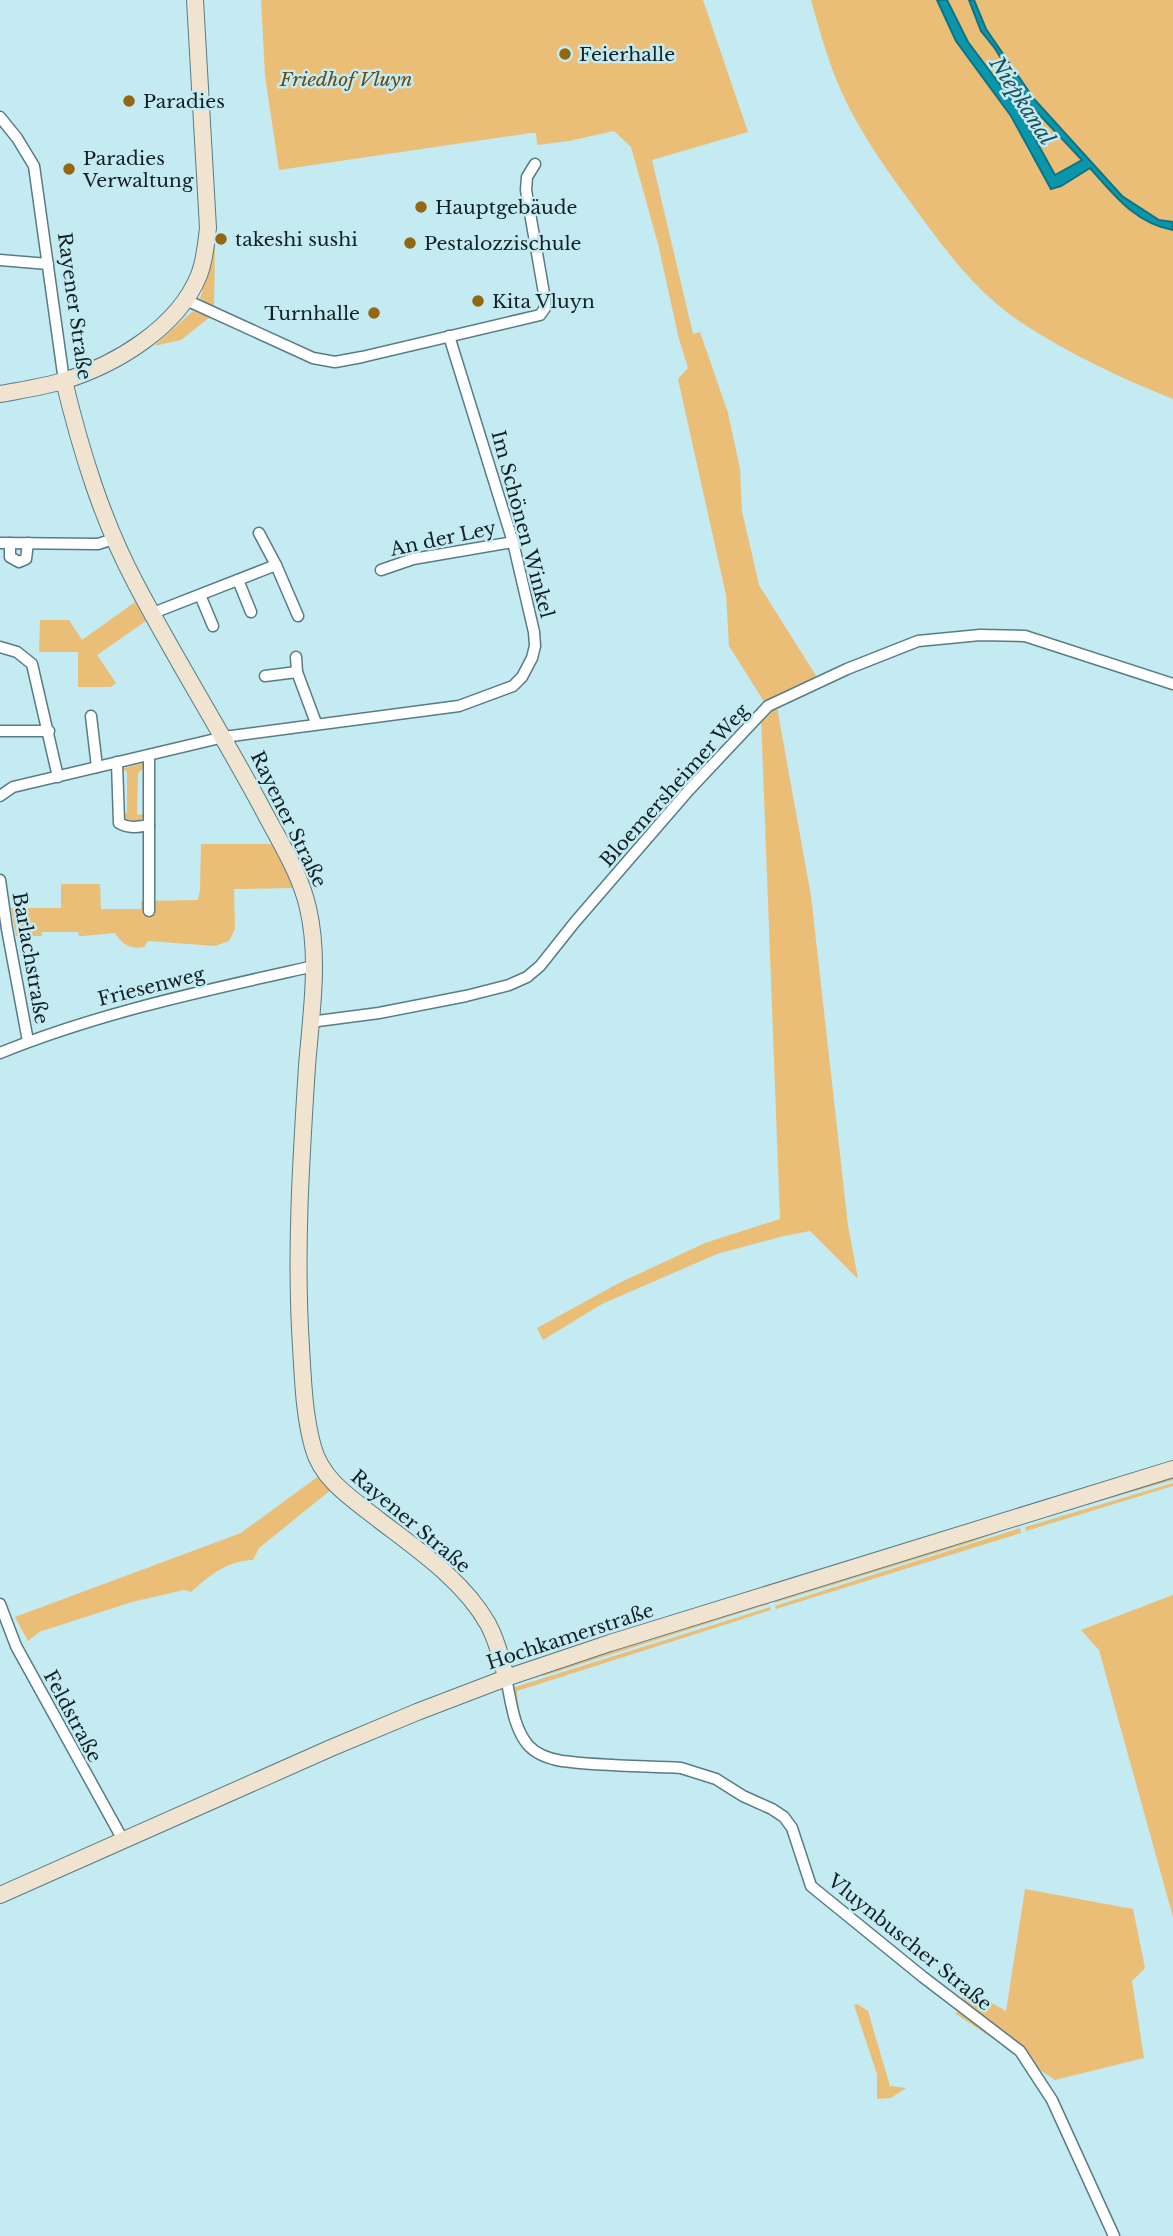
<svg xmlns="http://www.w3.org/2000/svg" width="1173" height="2236" font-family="'Libre Baskerville',serif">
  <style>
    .green { fill: #ebbe78 }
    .water { fill: #0c96ab; stroke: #0e7382; stroke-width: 2 }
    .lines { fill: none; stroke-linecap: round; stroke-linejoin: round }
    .street-casing { stroke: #597c83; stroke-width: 13 }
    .secondary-casing { stroke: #597c83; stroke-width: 18 }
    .street { stroke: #fff; stroke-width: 10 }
    .secondary { stroke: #f0e3d0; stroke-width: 16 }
    .poi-dot { fill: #936712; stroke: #c4eaf2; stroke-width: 2.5 }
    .labels { text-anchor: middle; stroke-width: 5; stroke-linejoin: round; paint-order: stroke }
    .poi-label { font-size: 19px; fill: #132124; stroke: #c4eaf2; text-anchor: start }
    .park-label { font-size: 19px; font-style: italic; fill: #694a11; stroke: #c4eaf2 }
    .street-label { font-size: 19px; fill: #132124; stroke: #c4eaf2 }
    .water-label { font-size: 21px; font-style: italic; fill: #20515a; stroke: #c4eaf2 }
  </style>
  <rect width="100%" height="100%" fill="#c4eaf2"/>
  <g class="green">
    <polygon points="261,0 703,0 748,132 652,160 693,334 700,332 728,413 740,469 742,511 759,585 818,679 766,705 729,646 726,595 678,379 688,368 679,339 658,244 631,147 614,131 569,141 537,145 536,133 531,133 279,170 265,76"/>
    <path d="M811,0h126l19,41 55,75 19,38 31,32 29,-18c23,27 47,56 83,62v169c-52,-21 -104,-45 -151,-76 -47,-31 -79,-76 -111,-120 -25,-34 -50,-69 -68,-108 -14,-30 -23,-63 -32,-95z"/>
    <polygon points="947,0 969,0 981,31 994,47 1031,106 1083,160 1055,176 968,42"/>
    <polygon points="974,0 1173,0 1173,222 1159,220 1122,196 1034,99 986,29"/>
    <polygon points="215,247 214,307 200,299"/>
    <polygon points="193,311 210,317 181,340 154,346"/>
    <polygon points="135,602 146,621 97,655 116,683 111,687 78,687 78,652 39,652 40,620 69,620 82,640"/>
    <polygon points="777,707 811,896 848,1225 858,1279 810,1231 784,1236 717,1254 602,1304 543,1340 537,1328 619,1283 705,1243 780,1219 761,717"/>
    <polygon points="144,763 145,767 138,773 137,815 144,814 140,822 125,822 122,817 127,812 127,772 125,770 121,773 120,769"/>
    <path d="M201,844h73l19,44 -59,1 1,40 -6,12 -14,5 -67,-5 -4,6c-14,3 -22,-3 -29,-14l-32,3h-4l-1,-4h-36v4h-26l-5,-28h50v-24h39l1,25h40v-8l57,-1 2,-10z"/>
    <polygon points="1173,1474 1173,1480 1024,1523"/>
    <path d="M320,1475l12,14 -73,59 -6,12c-26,1 -43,15 -62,32l-7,-2 -52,12 -93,30 -11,9 -13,-24 226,-84z"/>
    <polygon points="1173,1483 1173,1486 1026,1531 1025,1527"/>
    <polygon points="1016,1523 1018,1525 972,1542 774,1603 775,1599"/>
    <polygon points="1020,1528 1021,1533 776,1609 775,1606"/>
    <polygon points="1173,1595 1173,1917 1099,1650 1081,1630"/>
    <polygon points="766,1601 769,1604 543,1676 541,1671"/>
    <path d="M770,1607l1,3 -254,81c1,17 6,42 19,54 7,7 18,10 27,14 -8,-3 -19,-6 -27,-11 -12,-9 -24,-46 -21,-61z"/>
    <polygon points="1025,1889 1133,1909 1145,1968 1132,1981 1144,2058 1055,2080 956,2014 966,1989 1006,2011"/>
    <polygon points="857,2004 868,2011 890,2086 906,2088 891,2098 877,2099 877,2074 854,2005"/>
  </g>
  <path class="water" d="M937,0h10l21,42 51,68 36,65 27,-15 -51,-54 -37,-59 -13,-16 -12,-31h5l12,29 48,70 88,97 37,24 14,2v8c-37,-6 -59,-35 -83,-62l-29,18 -10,3 -40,-73 -55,-75z"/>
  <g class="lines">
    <defs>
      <g id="street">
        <polyline points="0,117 17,138 34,166 64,381"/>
        <polyline points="0,260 48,264"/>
        <polyline points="186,300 313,358 335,362 362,357 540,315 545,308 545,299 526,190 527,177 535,164"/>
        <polyline points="259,533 276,565"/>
        <polyline points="0,543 98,544 114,539"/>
        <polyline points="10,543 10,557 19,562 26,559 28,543"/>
        <polyline points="381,570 413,559 513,542"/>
        <polyline points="238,580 251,612"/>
        <polyline points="200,595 213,626"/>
        <polyline points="153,613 276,565 298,616"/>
        <polyline points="0,647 17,652 32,664 58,777"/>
        <polyline points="296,657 297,672 316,723"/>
        <polyline points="265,676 297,672"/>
        <polyline points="91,716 97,767"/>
        <polyline points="0,731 49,731"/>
        <path d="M117,762l2,61c10,6 19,4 30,2v-70"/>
        <polyline points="0,796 13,787 224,737 459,706 513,686 522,677 532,658 535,646 534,632 513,542 449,336"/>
        <polyline points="149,825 149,911"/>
        <polyline points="0,880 7,929 28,1041"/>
        <polyline points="310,1022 379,1013 466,996 509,985 527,977 540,966 575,922 689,790 768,706 847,669 918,641 980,635 1025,636 1173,684"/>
        <path d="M0,1053c101,-41 207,-63 314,-87"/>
        <polyline points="0,1604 16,1646 123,1840"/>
        <path d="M506,1678c5,22 7,49 22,67 8,9 22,14 34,16 38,5 81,5 119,7l35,11 27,17 29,13 12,8 8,11 19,58 112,91 97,74 32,49 62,136"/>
      </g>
      <g id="secondary">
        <path d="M64,381c17,70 38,139 72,203 39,74 84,146 124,220 17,33 40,68 48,104 12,51 3,107 -1,158 -6,94 -12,187 -6,281 2,33 3,68 12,100 9,34 40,52 66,73 38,29 85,61 109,104 9,17 14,36 18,54"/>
        <path d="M0,394c21,-4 43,-7 63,-13 52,-16 115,-53 136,-106 6,-15 7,-31 9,-47l-13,-228"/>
        <polyline points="0,1895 331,1748 417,1712 506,1678 610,1643 1173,1469"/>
      </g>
    </defs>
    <use href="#street" class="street-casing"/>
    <use href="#secondary" class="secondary-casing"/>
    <use href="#street" class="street"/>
    <use href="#secondary" class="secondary"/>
  </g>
  <g class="poi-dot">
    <circle cx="565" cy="54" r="7"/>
    <circle cx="129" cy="101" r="7"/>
    <circle cx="69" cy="169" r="7"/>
    <circle cx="421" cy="207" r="7"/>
    <circle cx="221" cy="239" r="7"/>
    <circle cx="410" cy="243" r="7"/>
    <circle cx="478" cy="301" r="7"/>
    <circle cx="374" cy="313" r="7"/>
  </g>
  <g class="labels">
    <g class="poi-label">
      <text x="579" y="61">Feierhalle</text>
      <text x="143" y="108">Paradies</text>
      <text x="83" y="165">Paradies<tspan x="83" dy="22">Verwaltung</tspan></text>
      <text x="435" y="214">Hauptgebäude</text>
      <text x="235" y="246">takeshi sushi</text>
      <text x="424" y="250">Pestalozzischule</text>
      <text x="492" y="308">Kita Vluyn</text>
      <text x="360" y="320" text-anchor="end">Turnhalle</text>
    </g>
    <g class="park-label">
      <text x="346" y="86">Friedhof Vluyn</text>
    </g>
    <g class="street-label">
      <text transform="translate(75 306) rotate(82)" y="7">Rayener Straße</text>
      <text transform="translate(523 524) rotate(75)" y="7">Im Schönen Winkel</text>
      <text transform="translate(443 538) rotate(-12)" y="7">An der Ley</text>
      <text transform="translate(674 785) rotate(-48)" y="7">Bloemersheimer Weg</text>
      <text transform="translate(289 819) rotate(64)" y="7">Rayener Straße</text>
      <text transform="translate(31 958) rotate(80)" y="7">Barlachstraße</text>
      <text transform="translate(151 986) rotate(-14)" y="7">Friesenweg</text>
      <text transform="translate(411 1521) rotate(40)" y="7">Rayener Straße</text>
      <text transform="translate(570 1636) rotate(-18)" y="7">Hochkamerstraße</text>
      <text transform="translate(73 1716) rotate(62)" y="7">Feldstraße</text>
      <text transform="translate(910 1942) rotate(39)" y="7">Vluynbuscher Straße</text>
    </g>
    <g class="water-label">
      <text transform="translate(1022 101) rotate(57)" y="7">Niepkanal</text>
    </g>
  </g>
</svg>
